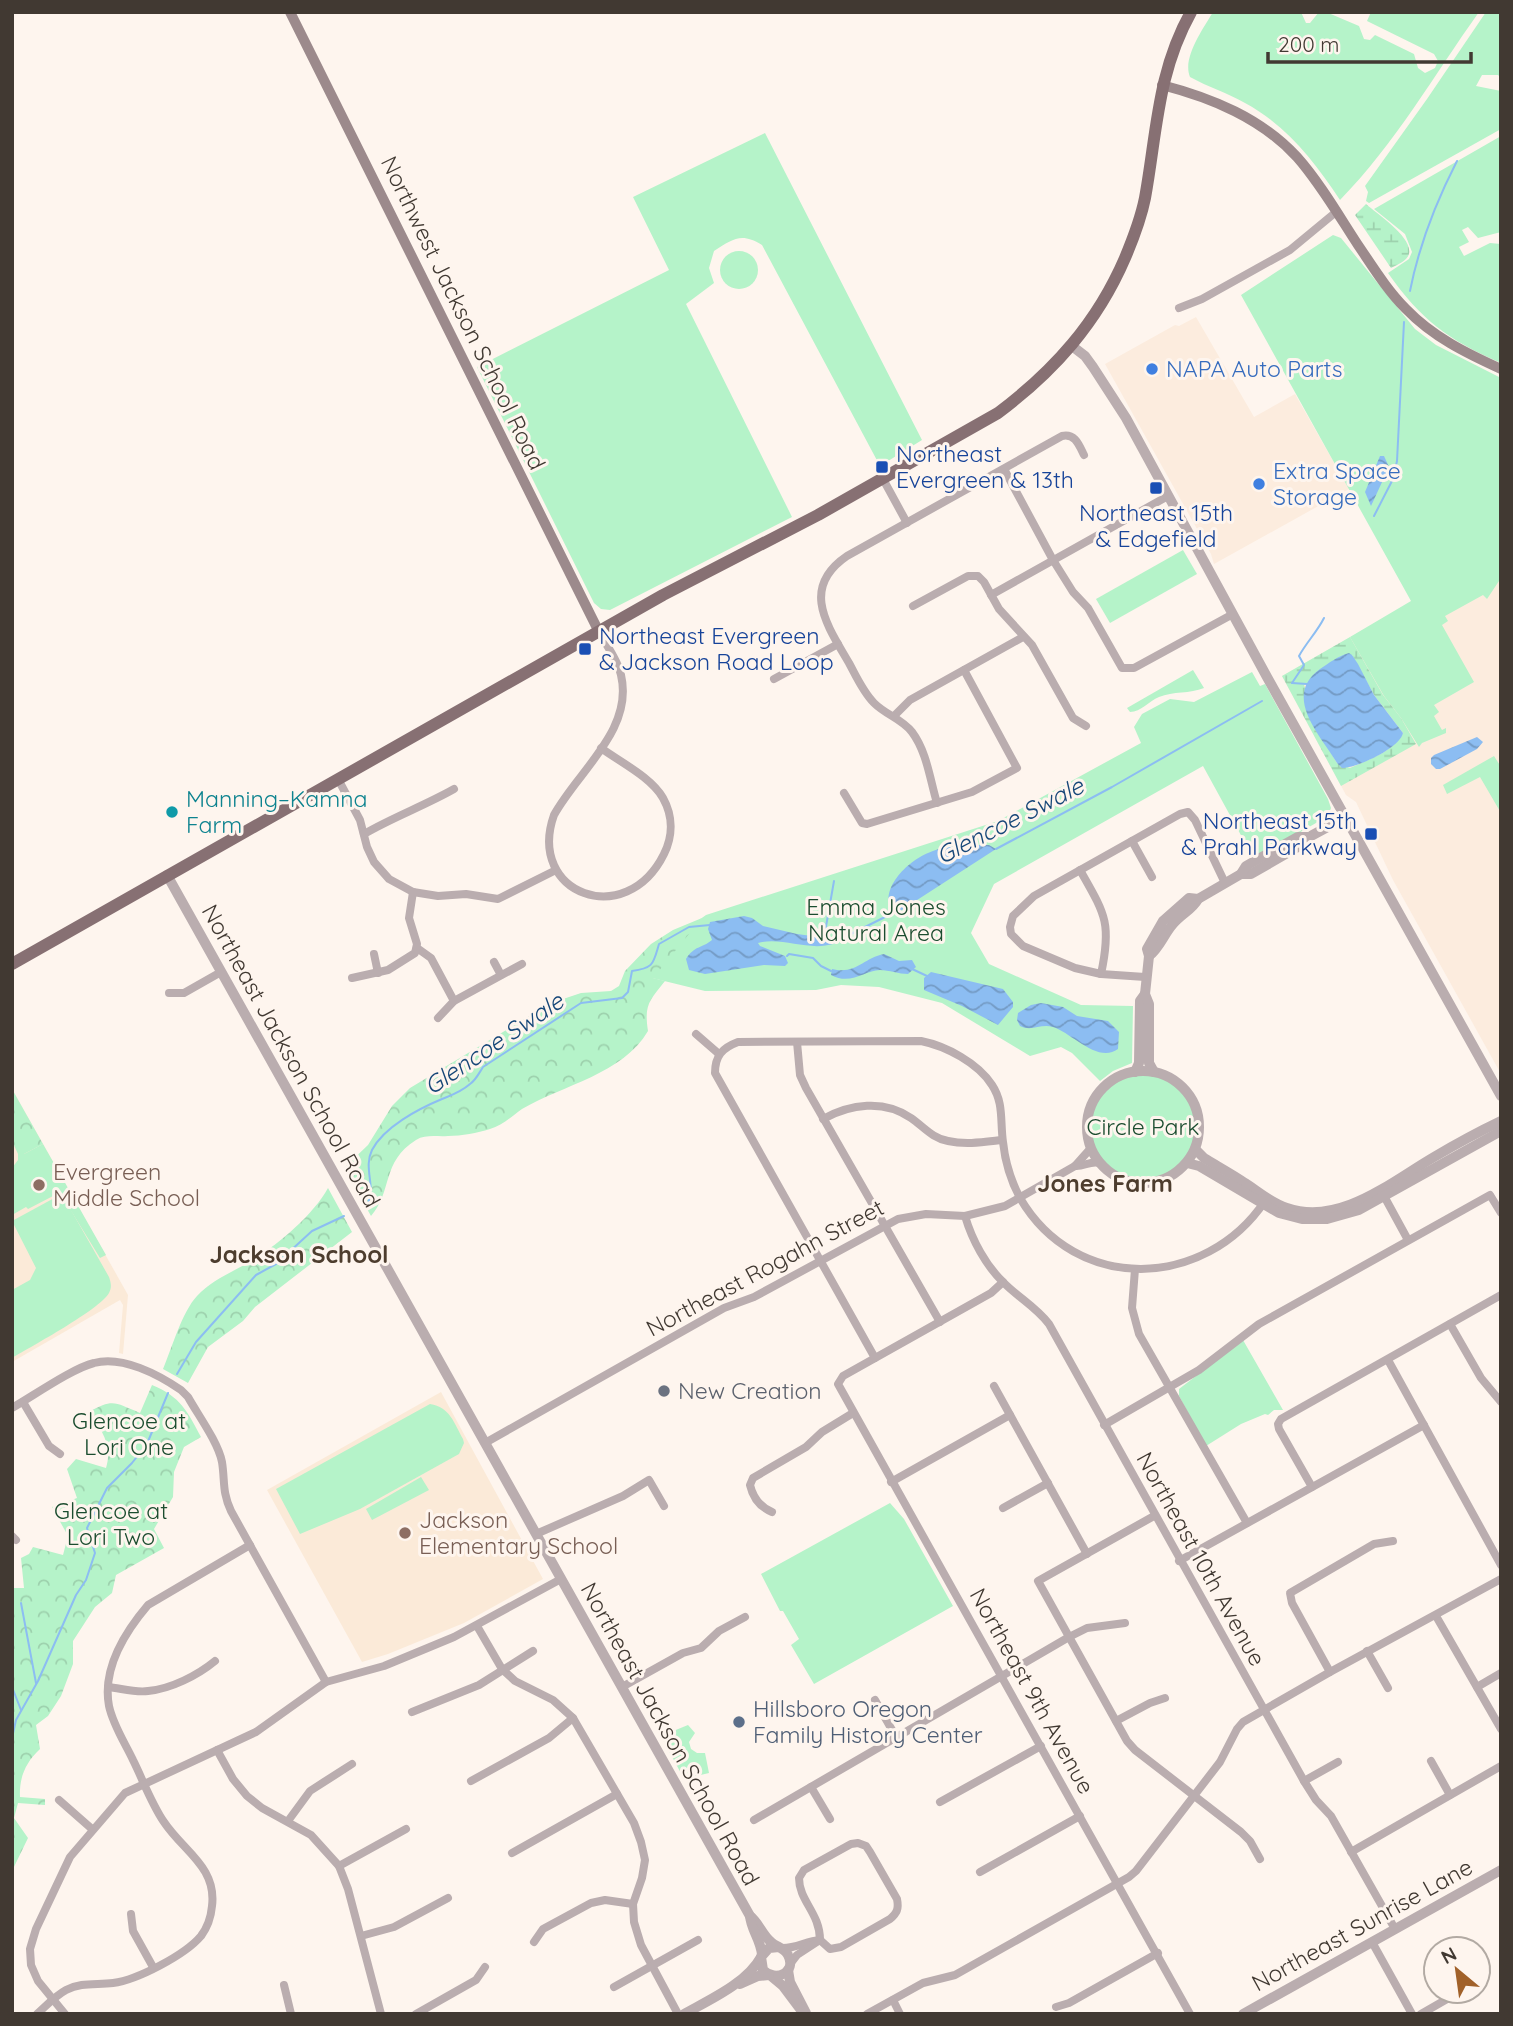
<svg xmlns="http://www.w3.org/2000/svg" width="1513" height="2026" font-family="Quicksand,sans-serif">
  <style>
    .built { fill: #fcecde }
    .education { fill: #fbead8 }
    .green { fill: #b5f3c9 }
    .forest { fill: url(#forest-crowns) }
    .wetland { fill: url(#wetland-marsh); fill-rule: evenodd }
    .water { fill: url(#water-waves) }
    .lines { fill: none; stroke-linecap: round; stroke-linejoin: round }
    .stream { stroke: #8cbdf2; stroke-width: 2 }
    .minor { stroke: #baadaf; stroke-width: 8 }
    .tertiary { stroke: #baadaf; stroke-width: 10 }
    .secondary { stroke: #9c8a8c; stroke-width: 10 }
    .primary { stroke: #877073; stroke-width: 12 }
    .shop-dot { fill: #3f7fe0; stroke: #fef5ee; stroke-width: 2.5 }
    .transit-dot { fill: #1a4fb4; stroke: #fef5ee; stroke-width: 2.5 }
    .culture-dot { fill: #0f9aa8; stroke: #fef5ee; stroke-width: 2.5 }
    .education-dot { fill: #8d6e63; stroke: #fef5ee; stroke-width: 2.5 }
    .worship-dot { fill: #6b7280; stroke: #fef5ee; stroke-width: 2.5 }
    .service-dot { fill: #5c6f8a; stroke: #fef5ee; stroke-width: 2.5 }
    .labels { text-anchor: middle; stroke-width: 6; stroke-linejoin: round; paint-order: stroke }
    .street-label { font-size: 23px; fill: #413932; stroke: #fef5ee }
    .shop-label { font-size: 23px; fill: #366cbe; stroke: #fef5ee; text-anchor: start }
    .transit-label { font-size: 23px; fill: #164399; stroke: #fef5ee; text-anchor: start }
    .culture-label { font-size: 23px; fill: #0d838f; stroke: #fef5ee; text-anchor: start }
    .park-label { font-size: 23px; fill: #1b4d2f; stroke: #fef5ee }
    .education-label { font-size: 23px; fill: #785e54; stroke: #fef5ee; text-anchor: start }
    .worship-label { font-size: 23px; fill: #5b616d; stroke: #fef5ee; text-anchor: start }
    .service-label { font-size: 23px; fill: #4e5e75; stroke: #fef5ee; text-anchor: start }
    .water-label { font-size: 24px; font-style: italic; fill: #164778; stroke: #fef5ee }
    .neighbourhood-label { font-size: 24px; font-weight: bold; fill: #4d3d2e; stroke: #fef5ee }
  </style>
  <defs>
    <pattern id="forest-crowns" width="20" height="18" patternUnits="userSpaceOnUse" patternTransform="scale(1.75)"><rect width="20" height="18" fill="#b5f3c9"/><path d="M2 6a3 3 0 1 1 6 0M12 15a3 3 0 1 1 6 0" fill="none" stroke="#9dd1ad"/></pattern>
    <pattern id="wetland-marsh" width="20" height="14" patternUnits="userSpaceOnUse" patternTransform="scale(1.75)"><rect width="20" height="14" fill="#b5f3c9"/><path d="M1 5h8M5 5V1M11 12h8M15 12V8" fill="none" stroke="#9dd1ad"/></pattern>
    <pattern id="water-waves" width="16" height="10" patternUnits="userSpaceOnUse" patternTransform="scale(1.75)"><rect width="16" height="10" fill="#8cbdf2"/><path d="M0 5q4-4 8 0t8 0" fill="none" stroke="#749bc5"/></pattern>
  </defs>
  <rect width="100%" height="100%" fill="#fef5ee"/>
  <g class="built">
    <polygon points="1196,317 1254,417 1295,394 1349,489 1214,564 1211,554 1105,364 1175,325 1179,326"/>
    <polygon points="1501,552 1501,1074 1393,880 1356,802 1346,795 1282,676"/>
  </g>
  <g class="education">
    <polygon points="12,1089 128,1295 123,1354 119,1353 123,1305 120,1300 12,1362"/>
    <polygon points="441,1392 543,1579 464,1623 388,1654 362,1662 267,1490"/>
  </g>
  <g class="green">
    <path d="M1213,12h88l5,11h4l9,-11h7l33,14 5,13 6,1 5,-5 39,19 4,14 7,5 10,-5 3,-7 -4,-7 -67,-33 4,-9h108c-45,63 -84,132 -139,188 -26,-39 -53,-74 -95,-97 -17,-10 -37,-16 -55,-26 -8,-19 13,-48 23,-65z"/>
    <polygon points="1486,12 1501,12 1501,78 1498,75 1482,75 1476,86 1501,91 1501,129 1369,203 1366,201 1368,192 1365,186 1427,99"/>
    <path d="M765,133l157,307 -42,26 -118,-221c-21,-13 -29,-6 -48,6l-5,17 5,15 -28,21 106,213 -182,93 -9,-1 -7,-6 -117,-236 192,-97 -36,-73z"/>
    <path d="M1501,136v96l-23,6 -10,-11 -6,3 7,12 -10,5 5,9 26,-13 11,1v119c-53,-23 -80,-43 -113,-90l21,-14 3,-7 -7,-18 -31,-25z"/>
    <polygon points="1333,235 1341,238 1415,329 1436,345 1501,378 1501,578 1487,599 1483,595 1445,616 1448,621 1442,625 1474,682 1434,705 1439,712 1434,716 1442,730 1446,728 1446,733 1422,743 1419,747 1401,718 1384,696 1350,637 1411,601 1241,295"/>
    <circle cx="739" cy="270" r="19"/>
    <polygon points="1183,550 1197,574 1110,623 1096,599"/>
    <path d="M1193,670l11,18c-14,6 -31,3 -45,9 -10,4 -18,15 -29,15l-3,-4z"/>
    <polygon points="1252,672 1260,686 1265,684 1328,799 1331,808 1328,816 1254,859 1203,766 994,884 971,933 989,964 1081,1005 1133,1006 1132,1063 1113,1071 1100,1081 1072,1053 1061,1047 1030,1056 942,1003 879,987 841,985 816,990 705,991 652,978 699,920 706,915 998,821 1141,743 1134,727 1142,714 1170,699 1194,702"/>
    <polygon points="1494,756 1501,767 1501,813 1480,777 1447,794 1443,785"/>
    <circle cx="1143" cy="1127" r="52"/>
    <polygon points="43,1144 106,1255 100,1258 62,1196 55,1195 28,1209 26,1207 12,1215 12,1168 18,1160 18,1154 24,1154"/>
    <path d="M58,1196l9,7 42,74c2,6 3,10 0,16 -10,17 -77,53 -97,65v-68l18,-10 6,-12 -24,-47z"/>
    <polygon points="1243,1340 1283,1410 1274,1410 1268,1415 1265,1414 1241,1424 1206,1446 1179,1396 1179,1389"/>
    <path d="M430,1404c20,3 24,19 33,35l1,4 -5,11 -99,55 -60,25 -24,-45z"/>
    <polygon points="421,1477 429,1490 372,1520 366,1509"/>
    <polygon points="890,1503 904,1519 953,1606 814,1684 791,1645 799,1639 783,1611 780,1611 761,1574"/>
    <polygon points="688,1725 695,1733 689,1742 691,1749 697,1753 705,1753 709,1773 684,1779 661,1736"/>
  </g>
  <g class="forest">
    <path d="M702,918l-49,60 12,3c-16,20 -21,24 -17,50 -25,43 -85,54 -126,78 -10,7 -20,17 -32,20 -13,4 -28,7 -42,7 -11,1 -22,-2 -32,4 -35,22 -23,51 -45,76l-27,-48 24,-23 24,-39 18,-18 141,-85 30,-10 30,-2 8,-5 6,-15 26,-27 22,-14z"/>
    <polygon points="12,1089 43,1144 24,1154 18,1154 12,1141"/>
    <path d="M328,1188l24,44 -97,75 -12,14 -35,26 -20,36 -25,-14c9,-21 19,-57 34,-73 14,-15 31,-22 49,-32 28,-16 66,-47 82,-76z"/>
    <path d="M152,1385c29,12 35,26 49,52l-17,10 -10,25 -1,25 -19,32 10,19 -48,27 -4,18 -17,14 -22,34v23l-12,32 -13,20 -12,9 4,24c-14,13 -21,28 -20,48l25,2v6l-27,-2 -4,15 14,20 -16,33v-283h12l-3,-30 8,-4 4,-7 30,8 5,-19 -16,-29 25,-9 -10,-29 9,-10 30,9c7,-23 -5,-39 -17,-56 25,-14 26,-9 51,1z"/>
  </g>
  <g class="wetland">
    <path d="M1366,204c11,10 47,33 43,50 -2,7 -12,11 -18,14l-36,-53z"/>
    <path d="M1350,637l33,58 18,23 15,26 -75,42 -59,-110zM1352,655l22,40 29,38c-11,20 -34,26 -53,35l-13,-5 -9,-15 -24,-63z"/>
  </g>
  <g class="water">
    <polygon points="1380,456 1384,456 1389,467 1371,506 1365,492"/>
    <path d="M1349,653l3,2 6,9 16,31 29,38c-3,15 -46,35 -61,35l-5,-5c-17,-28 -55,-67 -17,-94 9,-6 18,-13 29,-16z"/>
    <polygon points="1477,737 1483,742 1477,749 1440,769 1436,769 1431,764 1431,758 1434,755"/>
    <path d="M967,845h22l7,4 -99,64h-4c-16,-23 15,-52 35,-60 13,-6 26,-7 39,-8z"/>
    <path d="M744,916l8,2 11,8 34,8 30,4 24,-4c-31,26 -63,1 -93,9l2,3 25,10 3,7 -3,3 -21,-1 -59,9 -16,-4 -3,-11c9,-14 15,-10 26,-19l-4,-11 2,-7z"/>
    <path d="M884,954l15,7 13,-1 4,7 -8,7c-9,0 -19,-4 -28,-4 -15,0 -29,16 -49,5l1,-6c24,6 31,-11 52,-15z"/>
    <polygon points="931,972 1003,989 1013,1002 1013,1007 998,1025 962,1006 924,990 924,978"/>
    <path d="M1041,1003l22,4 14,9 31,5 11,11 -1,17c-20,15 -46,-16 -65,-22 -12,-4 -21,5 -33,-1l-3,-6 1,-7 13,-8z"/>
  </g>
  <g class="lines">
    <g class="stream">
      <path d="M1410,291c9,-46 26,-89 47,-130"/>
      <polyline points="1374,516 1393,479 1397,461 1404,322"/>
      <path d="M1292,683l12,-18 -5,-9c7,-13 18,-24 25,-38"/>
      <polyline points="1292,683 1307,684"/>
      <polyline points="996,849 1112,787 1262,701"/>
      <polyline points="851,934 893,913"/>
      <polyline points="824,938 834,881"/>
      <polyline points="787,956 789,954 813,958 821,966 831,971"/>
      <polyline points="910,968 927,976"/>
      <path d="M368,1203c8,-17 -5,-35 4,-53 12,-23 46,-41 70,-51 10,-4 19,-7 28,-15 6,-4 9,-11 13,-17l98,-64 41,-5 6,-6 4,-21c22,-3 21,-7 27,-27l30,-17 21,-2"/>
      <polyline points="177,1374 196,1342 256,1275 276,1264 312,1231 344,1216"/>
      <polyline points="21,1603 36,1683"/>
      <polyline points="12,1687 21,1710"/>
      <polyline points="12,1738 16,1720 38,1681 76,1595 86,1580 95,1553 87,1528 107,1488 132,1463 147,1444 168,1393"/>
    </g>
    <g class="minor">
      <polyline points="1179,308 1202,299 1290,250 1336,212"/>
      <polyline points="1004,469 1053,560 1073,592 1088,608 1122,668 1134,668 1233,614"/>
      <polyline points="883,479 907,523"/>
      <polyline points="991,595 1168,496"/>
      <polyline points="913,606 968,576 978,576 984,582 999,609 1032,645 1073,718 1086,726"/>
      <path d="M599,632c7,13 19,28 22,43 13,55 -43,96 -67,140 -28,79 72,116 110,39 9,-18 9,-38 -1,-56 -12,-21 -43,-36 -62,-50"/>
      <polyline points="774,679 838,644"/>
      <polyline points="894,716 910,700 1023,637"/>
      <polyline points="338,779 360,820 367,847 374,862 389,879 413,892 438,896 466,894 498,899 556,870"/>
      <polyline points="844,793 862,823 867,824 972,792 1017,768 964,670"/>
      <path d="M937,803c-7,-23 -10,-51 -25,-71 -10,-13 -26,-17 -38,-29 -11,-11 -18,-27 -25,-40 -22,-38 -49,-75 -2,-107l215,-120c13,-3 17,9 22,19"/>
      <path d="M364,834c29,-17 60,-28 90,-45"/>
      <polyline points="1132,841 1152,877"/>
      <path d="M1080,870c25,44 32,53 21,104"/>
      <polyline points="417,948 431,958 454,1001"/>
      <polyline points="374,954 378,973"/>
      <polyline points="494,962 501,975"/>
      <polyline points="1145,977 1101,974 1075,968 1023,946 1011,934 1010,927 1013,916 1034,896 1180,814 1188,812 1195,820 1225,883"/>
      <polyline points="352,978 388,970 415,953 417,944 409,918 413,892"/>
      <polyline points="169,993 184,993 221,972"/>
      <polyline points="438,1018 454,1001 522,964"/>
      <polyline points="696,1034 719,1054"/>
      <polyline points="797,1042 800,1075 806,1088 940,1322"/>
      <path d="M823,1119c27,-15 61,-20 88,-1 13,9 21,20 37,23 18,4 36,1 54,-1"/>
      <path d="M1075,1166c9,1 15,-6 25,-3"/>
      <polyline points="1384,1196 1408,1240"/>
      <path d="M965,1216c7,24 21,50 39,67 15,15 32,24 45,41l255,457 12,19 15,16 64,113"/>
      <polyline points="1135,1269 1132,1308 1139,1334 1247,1523"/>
      <polyline points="1003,1282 991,1293 843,1376 838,1384 1190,2014"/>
      <polyline points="1450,1324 1481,1378 1501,1402"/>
      <path d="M875,1358l-160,-285c0,-17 7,-25 23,-31l183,-1c25,5 57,22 71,44 12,18 8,36 11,57 2,19 8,39 17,56 56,96 185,92 245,3"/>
      <polyline points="1388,1360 1501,1565"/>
      <polyline points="994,1386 1087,1554"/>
      <polyline points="23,1402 49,1446 60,1454"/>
      <path d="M12,1408c21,-12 61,-40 82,-45 28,-8 65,12 87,27l7,7c10,18 30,45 34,65 3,19 0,30 9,49l95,171"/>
      <polyline points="1104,1425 1199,1370 1259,1324 1490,1195 1501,1213"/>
      <polyline points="485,1443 724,1308 754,1297 898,1219 926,1214 965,1216 1005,1206 1075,1166 1091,1148"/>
      <polyline points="891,1482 1010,1415"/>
      <polyline points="1312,1487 1279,1429 1278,1424 1281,1419 1501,1295"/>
      <polyline points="1003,1508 1048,1483"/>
      <path d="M772,1512c-12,-5 -19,-14 -22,-27l3,-7 53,-31 16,-15 31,-19"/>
      <polyline points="1154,1516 1038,1581 1127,1741 1135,1750 1241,1832 1250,1841 1260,1859"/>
      <polyline points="536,1534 623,1496 649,1480 664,1506"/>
      <polyline points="12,1536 16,1540"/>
      <polyline points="1179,1561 1424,1425"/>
      <polyline points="1436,1616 1501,1729"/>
      <polyline points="477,1626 502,1669 515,1681 553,1700 573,1718 634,1823 641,1842 645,1860 642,1878 633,1904 634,1922 641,1945 678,2014"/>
      <polyline points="1367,1651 1388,1688"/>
      <polyline points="1330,1672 1292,1603 1290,1593 1374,1544 1393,1541"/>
      <path d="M108,1687c12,1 27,6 40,4 23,-2 50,-16 67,-30"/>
      <polyline points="622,1687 683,1653 701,1648 719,1631 745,1617"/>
      <polyline points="1477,1687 1501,1673"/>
      <polyline points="875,1700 896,1737"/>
      <polyline points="412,1712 479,1685 533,1651"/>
      <polyline points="1116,1721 1150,1703 1165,1698"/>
      <polyline points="217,1750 233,1779 247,1796 262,1808 311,1835 339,1866 348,1889 381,2014"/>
      <polyline points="1431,1761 1450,1795"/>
      <polyline points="471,1781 549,1738 573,1718"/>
      <polyline points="1304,1781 1338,1762"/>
      <polyline points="811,1787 830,1819"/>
      <polyline points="59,1800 92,1829"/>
      <polyline points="940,1802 1041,1746"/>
      <polyline points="754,1820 1069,1637 1087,1628 1125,1623"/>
      <polyline points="288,1821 310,1791 352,1764"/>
      <path d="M858,1843l8,3 4,6 27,47c2,10 0,14 -7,20l-49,28 -11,2 -10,-9c0,-27 -21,-39 -21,-62l5,-8 47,-26z"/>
      <polyline points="1351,1852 1501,1766"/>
      <polyline points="512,1853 617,1794"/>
      <polyline points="339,1866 406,1829"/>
      <polyline points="980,1872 1080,1816"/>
      <polyline points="131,1914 133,1931 153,1967"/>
      <polyline points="361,1936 394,1927 448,1898"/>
      <polyline points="534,1942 543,1929 591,1903 605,1900 633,1904"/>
      <polyline points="1372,1942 1412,2014"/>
      <path d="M781,1948c14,1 25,-7 39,-8"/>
      <polyline points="790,1964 797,1955 820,1940"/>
      <polyline points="284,1985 291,2014"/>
      <polyline points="614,1987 698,1940"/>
      <polyline points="893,2000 900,2014"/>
      <polyline points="1056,2007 1069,2003 1158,1953"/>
      <path d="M37,2014c9,-8 18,-18 29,-24 15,-8 30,-5 47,-7 24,-3 72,-28 88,-47 6,-8 10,-19 11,-30 5,-39 -29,-55 -48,-84 -13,-19 -21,-42 -31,-62 -8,-17 -20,-35 -24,-54 -7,-37 16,-74 39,-101l102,-60"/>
      <polyline points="65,2014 38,1981 31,1965 30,1949 36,1929 70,1857 125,1793 256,1732 326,1682 384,1666 454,1637 561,1579"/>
      <polyline points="416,2014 476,1980 485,1967"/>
      <polyline points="867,2014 923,1983 955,1975 1129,1877 1136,1871 1220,1762 1237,1729 1243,1722 1330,1672 1501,1579"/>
      <polyline points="1421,2014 1461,1991"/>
    </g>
    <g class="tertiary">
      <polyline points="1072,346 1085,356 1093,367 1126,418 1267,677 1501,1096"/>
      <polyline points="1241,874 1251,874 1303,844 1309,837 1346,817"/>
      <path d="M167,875l583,1041c9,7 12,19 21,26 5,5 14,6 17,13 9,17 -12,28 -25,15l-2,-13 8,-9 10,-1"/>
      <path d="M1149,956c10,-7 15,-22 24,-32 8,-10 19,-14 25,-25l43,-25 5,-8 14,-8 38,-21h11"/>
      <circle cx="1143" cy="1127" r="56"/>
      <polyline points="1135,1072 1139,1063 1140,1001 1145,994"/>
      <polyline points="1154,1072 1149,1063 1149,1004 1145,994 1149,956 1147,949 1163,921 1189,898 1198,899"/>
      <path d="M1195,1149l9,9c13,8 28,16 41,25 14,9 26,20 42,25 53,18 104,-26 147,-51 22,-13 44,-25 67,-36"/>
      <polyline points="1187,1163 1199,1166 1279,1213 1302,1219 1327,1219 1359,1210 1501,1131"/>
      <path d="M750,1916c1,14 11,24 12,39"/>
      <polyline points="788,1970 790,1982 806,2013"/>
      <polyline points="771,1976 783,1986 804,2014"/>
      <polyline points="740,1984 758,1976 769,1975"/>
      <path d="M684,2014c25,-14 63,-31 77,-57"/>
      <polyline points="1243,2014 1501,1870"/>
    </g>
    <g class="secondary">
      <polyline points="290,12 599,632"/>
      <path d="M1162,85c50,13 99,33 135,72 23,26 42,59 61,88 15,22 29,45 48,64 27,28 60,44 95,60"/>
    </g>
    <path class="primary" d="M12,964l651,-369 155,-80 180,-102c56,-42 99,-90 127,-155 8,-19 16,-40 20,-60 12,-66 12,-125 46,-186"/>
  </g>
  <g class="shop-dot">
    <circle cx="1152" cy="369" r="7"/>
    <circle cx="1259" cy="484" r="7"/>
  </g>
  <g class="transit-dot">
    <rect x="875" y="460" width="14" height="14" rx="3.5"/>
    <rect x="1149" y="481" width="14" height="14" rx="3.5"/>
    <rect x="578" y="642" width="14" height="14" rx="3.5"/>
    <rect x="1364" y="827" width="14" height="14" rx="3.5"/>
  </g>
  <circle class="culture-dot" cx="172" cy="812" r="7"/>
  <g class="education-dot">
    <circle cx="39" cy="1185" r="7"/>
    <circle cx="405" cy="1533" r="7"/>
  </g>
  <circle class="worship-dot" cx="664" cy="1391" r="7"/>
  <circle class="service-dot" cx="739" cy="1722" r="7"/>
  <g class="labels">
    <g class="street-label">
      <text transform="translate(463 313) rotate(64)" y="8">Northwest Jackson School Road</text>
      <text transform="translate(291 1056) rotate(61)" y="8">Northeast Jackson School Road</text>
      <text transform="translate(765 1268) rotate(-28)" y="8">Northeast Rogahn Street</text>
      <text transform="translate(1201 1559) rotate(61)" y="8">Northeast 10th Avenue</text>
      <text transform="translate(1032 1691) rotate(61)" y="8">Northeast 9th Avenue</text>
      <text transform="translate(670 1734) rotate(61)" y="8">Northeast Jackson School Road</text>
      <text transform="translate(1362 1925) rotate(-29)" y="8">Northeast Sunrise Lane</text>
    </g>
    <g class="shop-label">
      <text x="1166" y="377">NAPA Auto Parts</text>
      <text x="1273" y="479">Extra Space<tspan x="1273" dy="26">Storage</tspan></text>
    </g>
    <g class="transit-label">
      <text x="896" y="462">Northeast<tspan x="896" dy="26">Evergreen &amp; 13th</tspan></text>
      <text x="1156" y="521" text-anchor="middle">Northeast 15th<tspan x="1156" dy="26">&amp; Edgefield</tspan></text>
      <text x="599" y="644">Northeast Evergreen<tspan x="599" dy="26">&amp; Jackson Road Loop</tspan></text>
      <text x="1357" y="829" text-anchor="end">Northeast 15th<tspan x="1357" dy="26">&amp; Prahl Parkway</tspan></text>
    </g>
    <g class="culture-label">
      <text x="186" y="807">Manning–Kamna<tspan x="186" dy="26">Farm</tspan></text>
    </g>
    <g class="park-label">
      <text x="876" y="915">Emma Jones<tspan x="876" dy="26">Natural Area</tspan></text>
      <text x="1143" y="1135">Circle Park</text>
      <text x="129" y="1429">Glencoe at<tspan x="129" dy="26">Lori One</tspan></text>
      <text x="111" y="1519">Glencoe at<tspan x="111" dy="26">Lori Two</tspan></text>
    </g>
    <g class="education-label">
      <text x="53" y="1180">Evergreen<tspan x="53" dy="26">Middle School</tspan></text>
      <text x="419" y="1528">Jackson<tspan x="419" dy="26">Elementary School</tspan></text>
    </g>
    <g class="worship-label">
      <text x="678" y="1399">New Creation</text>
    </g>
    <g class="service-label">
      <text x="753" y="1717">Hillsboro Oregon<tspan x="753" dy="26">Family History Center</tspan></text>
    </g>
    <g class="water-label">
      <text transform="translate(1010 821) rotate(-27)" y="8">Glencoe Swale</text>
      <text transform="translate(494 1044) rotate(-34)" y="8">Glencoe Swale</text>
    </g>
    <g class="neighbourhood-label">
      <text x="1105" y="1192">Jones Farm</text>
      <text x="299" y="1263">Jackson School</text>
    </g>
  </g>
  <rect width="1513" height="2026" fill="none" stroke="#413932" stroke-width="28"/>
  <g transform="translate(1457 1970) rotate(331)"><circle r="33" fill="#fef5ee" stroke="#b2aaa3" stroke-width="2"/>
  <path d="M0-5L12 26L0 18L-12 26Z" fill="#a16129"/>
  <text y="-10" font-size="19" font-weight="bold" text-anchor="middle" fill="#413932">N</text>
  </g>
  <path d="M1268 52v10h203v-10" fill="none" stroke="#413932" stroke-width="3.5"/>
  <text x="1278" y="52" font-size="21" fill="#413932" stroke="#fef5ee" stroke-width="5" paint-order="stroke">200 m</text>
</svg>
